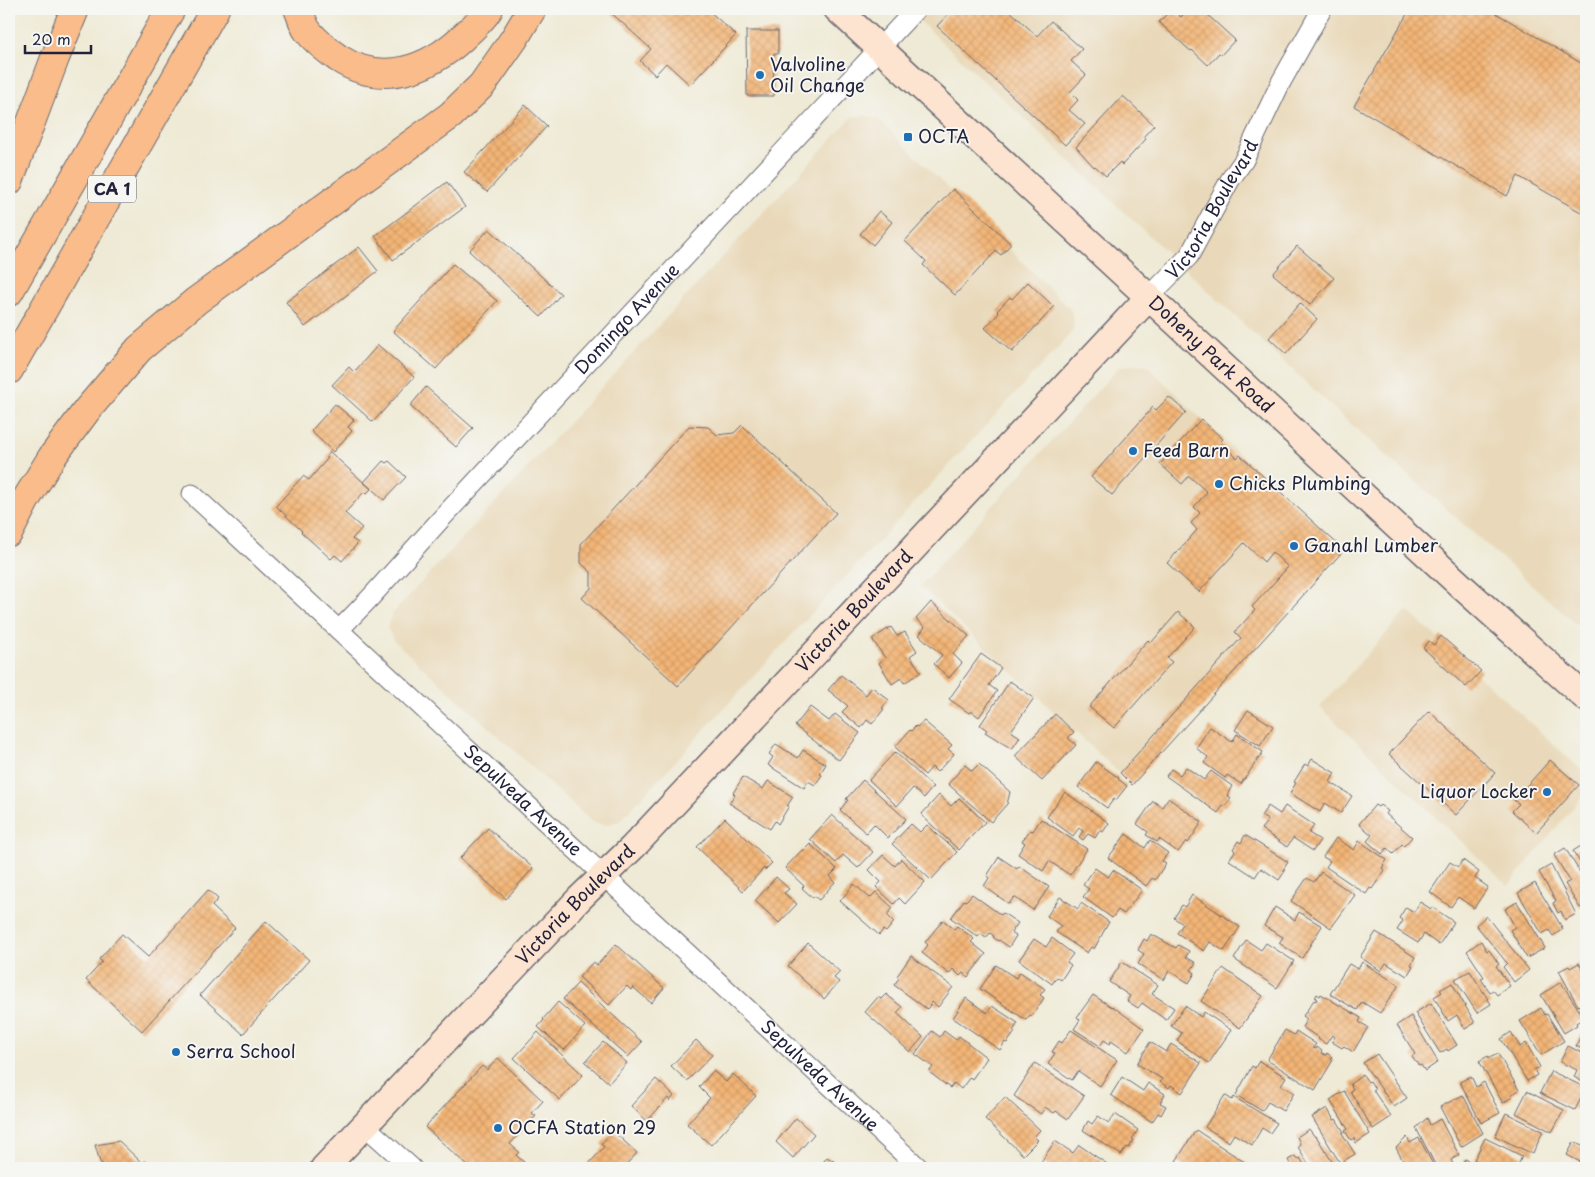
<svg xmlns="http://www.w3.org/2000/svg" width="1595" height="1177" font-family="'Playpen Sans',sans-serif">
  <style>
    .built { fill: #e9d9ba }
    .building { fill: url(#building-cross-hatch) }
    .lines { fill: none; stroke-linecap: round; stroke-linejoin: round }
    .street-casing { stroke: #6a6871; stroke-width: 21 }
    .secondary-casing { stroke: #6a6871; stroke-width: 29 }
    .highway-casing { stroke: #6a6871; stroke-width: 30 }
    .street { stroke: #fff; stroke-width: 19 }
    .secondary { stroke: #fde4d0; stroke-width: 26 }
    .highway { stroke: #f9bc8a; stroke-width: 28 }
    .poi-dot { fill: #1f6fb2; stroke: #f6f6f2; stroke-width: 2 }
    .labels { text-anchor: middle; stroke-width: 4; stroke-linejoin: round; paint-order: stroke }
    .shield { fill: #f6f6f2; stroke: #626272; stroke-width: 1 }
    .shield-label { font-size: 16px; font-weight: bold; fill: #22223b }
    .poi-label { font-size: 18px; fill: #22223b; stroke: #f6f6f2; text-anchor: start }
    .street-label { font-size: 18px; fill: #22223b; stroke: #f6f6f2 }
  </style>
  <defs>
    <pattern id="building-cross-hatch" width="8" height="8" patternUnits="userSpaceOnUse" patternTransform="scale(1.25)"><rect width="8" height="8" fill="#f3b576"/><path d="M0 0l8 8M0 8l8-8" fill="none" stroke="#d09b67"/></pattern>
  </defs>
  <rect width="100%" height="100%" fill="#f6f6f2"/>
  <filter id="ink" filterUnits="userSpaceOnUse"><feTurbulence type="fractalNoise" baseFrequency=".02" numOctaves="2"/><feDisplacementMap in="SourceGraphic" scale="10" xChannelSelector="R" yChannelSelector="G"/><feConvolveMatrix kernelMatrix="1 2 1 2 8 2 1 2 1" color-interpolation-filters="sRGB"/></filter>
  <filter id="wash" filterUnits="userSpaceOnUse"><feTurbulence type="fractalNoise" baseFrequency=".0096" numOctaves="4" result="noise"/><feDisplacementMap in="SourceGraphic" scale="20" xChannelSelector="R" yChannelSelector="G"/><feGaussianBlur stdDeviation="1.12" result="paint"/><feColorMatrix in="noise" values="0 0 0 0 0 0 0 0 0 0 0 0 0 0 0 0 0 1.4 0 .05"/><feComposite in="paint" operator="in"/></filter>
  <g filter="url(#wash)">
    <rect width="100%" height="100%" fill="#efead5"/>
    <g class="built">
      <polygon points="907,9 1586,9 1586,633 1344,418"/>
      <polygon points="866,115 878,119 1070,309 1074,320 1073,331 620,821 605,825 592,822 393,640 387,627 392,614 852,117"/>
      <polygon points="1146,364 1201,419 1344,550 1132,785 920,586 1120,366"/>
      <polygon points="1407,610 1586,774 1586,792 1508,886 1320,707"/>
    </g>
    <g id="blocks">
      <g class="building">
        <polygon points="607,9 707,9 736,35 690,85 666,63 655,75 640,61 651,49"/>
        <polygon points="953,9 1008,9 1037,36 1051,21 1082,49 1071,61 1086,75 1070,92 1078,100 1069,110 1085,124 1065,145 937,26"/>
        <polygon points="1172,9 1181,17 1188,9 1201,9 1235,40 1221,55 1219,53 1208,65 1192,50 1191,51 1186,47 1159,22"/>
        <polygon points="1410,9 1489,9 1586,66 1586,215 1518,176 1507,196 1354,106"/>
        <polygon points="746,31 778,31 778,54 773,54 774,96 747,96"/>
        <polygon points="1123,96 1154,125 1144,136 1146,139 1122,165 1120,162 1106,176 1095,166 1094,167 1076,147"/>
        <polygon points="525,105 547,126 487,192 464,172"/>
        <polygon points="447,182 465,207 393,260 375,236"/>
        <polygon points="953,189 1011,244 1001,255 996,251 955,295 923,265 926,261 905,241"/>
        <polygon points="879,211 892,222 873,245 860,234"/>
        <polygon points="489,229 561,294 541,317 469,251"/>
        <polygon points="1297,246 1334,278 1310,305 1273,274"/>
        <polygon points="359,247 378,271 305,327 286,302"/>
        <polygon points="453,264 497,301 436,369 393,331"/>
        <polygon points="1028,282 1054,307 1012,352 985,328 999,313 997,311 1010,297 1012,299"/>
        <polygon points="1300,303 1317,319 1286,354 1269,338"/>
        <polygon points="378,345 414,377 373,422 332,385 349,367 354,372"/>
        <polygon points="426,387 473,428 456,447 410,406"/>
        <polygon points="1169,397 1186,412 1112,495 1091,477 1153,407 1156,410"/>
        <polygon points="335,404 354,420 348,427 352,431 333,452 311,431"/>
        <polygon points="1201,419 1223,439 1220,442 1237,458 1240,455 1344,550 1132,785 1120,773 1241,638 1235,632 1255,610 1252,607 1288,567 1272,552 1264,562 1244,543 1199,592 1167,563 1197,530 1191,523 1200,513 1194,507 1207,492 1189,476 1182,484 1160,464"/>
        <polygon points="742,425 836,513 678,686 582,598 591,588 591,572 581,563 581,544 689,426 708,427 717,435 734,433"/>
        <polygon points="330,452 371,489 366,494 364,492 345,513 362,528 352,539 358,543 342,561 335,555 331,559 301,532 302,531 276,506 303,476 309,480 328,458 326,457"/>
        <polygon points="383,461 386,463 389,461 406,477 384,500 364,482"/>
        <polygon points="931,602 969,636 953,654 962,663 949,678 934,664 942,655 919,635 925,627 916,619"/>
        <polygon points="1178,612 1195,627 1167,658 1172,662 1114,728 1089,707 1148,640 1151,643"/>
        <polygon points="891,627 897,636 905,632 917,651 910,656 921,672 904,683 901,678 892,684 879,663 885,658 872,639"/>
        <polygon points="1441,636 1481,671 1466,687 1423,648 1429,641 1434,645"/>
        <polygon points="981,654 1001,668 989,685 997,691 979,717 971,711 969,713 949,699"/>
        <polygon points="841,675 866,695 872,687 889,700 882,708 884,709 872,724 867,720 861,728 842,712 848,706 828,690"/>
        <polygon points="1010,681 1034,698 1011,731 1020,737 1012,749 985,732 987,730 980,725"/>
        <polygon points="810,707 829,721 835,714 860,733 839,760 795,726"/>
        <polygon points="1248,710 1273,726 1260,746 1235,730"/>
        <polygon points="1429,711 1495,773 1456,815 1389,754"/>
        <polygon points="1055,714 1074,732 1068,738 1076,745 1042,781 1015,756"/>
        <polygon points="924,721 952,745 948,749 954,754 937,772 932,767 925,775 895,747 910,730 911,731 916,726 917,727"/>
        <polygon points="1210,727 1232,742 1237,734 1263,752 1241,784 1227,775 1225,778 1204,763 1208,757 1196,748"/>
        <polygon points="776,744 798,758 803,750 826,764 820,774 822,775 815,785 808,781 804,788 768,765 773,757 769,754"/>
        <polygon points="895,752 933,787 924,798 913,788 897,806 869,780"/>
        <polygon points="1312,759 1335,773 1330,782 1352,796 1341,813 1325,803 1320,812 1290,793 1296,783 1294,782 1305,764 1308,766"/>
        <polygon points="1550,760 1579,785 1536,833 1512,811 1519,804 1514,800"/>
        <polygon points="1096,762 1119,778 1118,779 1127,786 1116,800 1114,799 1107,808 1078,787"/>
        <polygon points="979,764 1010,792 1007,804 991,822 948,784 965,765 972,771"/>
        <polygon points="1186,767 1204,780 1211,771 1232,786 1227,795 1231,798 1225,806 1223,806 1218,813 1166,776 1171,769 1180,775"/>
        <polygon points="743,777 763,789 768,781 793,797 787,806 789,806 778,824 775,821 770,829 729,803 735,795 733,793"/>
        <polygon points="863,780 906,819 888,838 874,824 866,833 840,810 848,800 846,799"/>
        <polygon points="1065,792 1109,823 1103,832 1100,830 1095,838 1088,834 1083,840 1079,837 1083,831 1079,828 1073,836 1047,817"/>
        <polygon points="939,795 951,806 959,798 985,822 959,850 921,815"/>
        <polygon points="1168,798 1202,822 1188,843 1186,841 1178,852 1159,839 1157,842 1146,835 1148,832 1137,824 1153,801 1162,807"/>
        <polygon points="1375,805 1378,807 1380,805 1388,811 1386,814 1412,837 1404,846 1402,844 1393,854 1387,848 1382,854 1367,841 1372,835 1359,824"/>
        <polygon points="1268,806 1280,814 1285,806 1314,825 1309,833 1320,840 1313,851 1293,838 1287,847 1261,829 1268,820 1261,816"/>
        <polygon points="832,815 873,852 858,868 843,855 836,863 810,839"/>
        <polygon points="725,818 772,863 765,870 764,868 743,891 697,847"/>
        <polygon points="1041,819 1087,849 1070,875 1049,861 1043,871 1018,854 1025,843 1022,841 1030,830 1033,831"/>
        <polygon points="911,824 920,832 927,825 957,852 931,880 892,844"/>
        <polygon points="488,828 533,868 506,899 460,858"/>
        <polygon points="1126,834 1145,848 1150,840 1168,853 1162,861 1166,863 1155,880 1152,878 1146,886 1108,858"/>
        <polygon points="1245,835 1288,862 1283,870 1285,871 1279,880 1261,868 1255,877 1229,860 1235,851 1233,849 1238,841 1241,843"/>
        <polygon points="1336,838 1354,850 1359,841 1387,860 1382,868 1385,870 1372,889 1370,888 1366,894 1326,867 1330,861 1323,857"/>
        <polygon points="1586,843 1586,867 1584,869 1573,851"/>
        <polygon points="810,844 837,869 830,876 835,882 819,900 814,896 813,898 802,888 804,886 785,868 802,850 803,851"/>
        <polygon points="1565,848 1586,882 1586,904 1580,908 1565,884 1570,881 1554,855"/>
        <polygon points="883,855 895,866 901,859 925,882 905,904 899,898 894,904 876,887 881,882 869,870"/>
        <polygon points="999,857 1017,869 1019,866 1049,887 1033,910 1014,897 1009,904 984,886 989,878 987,876"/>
        <polygon points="1463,860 1479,872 1475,878 1488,887 1474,908 1458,897 1451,907 1430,892 1450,862 1458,867"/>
        <polygon points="1551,865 1576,914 1565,920 1561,911 1558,913 1553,903 1556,901 1539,872"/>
        <polygon points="1095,868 1108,877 1113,870 1142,890 1124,914 1118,910 1112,918 1083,897 1089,889 1083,885"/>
        <polygon points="1321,872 1355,895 1331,928 1291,901 1307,878 1314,882"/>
        <polygon points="776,877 789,889 784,893 797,904 779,923 755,901"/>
        <polygon points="1535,883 1563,929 1553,936 1549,930 1542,934 1518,893"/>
        <polygon points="854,884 870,898 876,892 893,908 887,915 894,922 886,932 883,930 879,935 840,901"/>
        <polygon points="208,890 218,899 212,906 235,928 142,1031 86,980 102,962 99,959 122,934 148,957"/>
        <polygon points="972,894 1001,915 1003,913 1018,923 1011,933 1016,936 1009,947 999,940 998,941 993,937 994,936 990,933 986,938 980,934 978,937 951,918 964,900 966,901"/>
        <polygon points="1192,895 1240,927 1224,951 1210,942 1204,951 1177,933 1183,924 1174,918 1182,905 1185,907"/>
        <polygon points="1060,897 1078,909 1081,903 1109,922 1094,949 1091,947 1087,953 1056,932 1061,926 1047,916"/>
        <polygon points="1420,902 1431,909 1432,907 1454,922 1439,945 1424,934 1418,943 1397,930 1403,921 1399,918 1406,907 1414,912"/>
        <polygon points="1517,902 1545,948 1527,958 1510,930 1515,927 1505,909"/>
        <polygon points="1275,907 1295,920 1299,912 1322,926 1302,958 1279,943 1283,937 1264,926"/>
        <polygon points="1486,916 1529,970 1514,982 1503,967 1507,963 1476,925"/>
        <polygon points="943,920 954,929 957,926 974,939 971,942 986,954 968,977 963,973 960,976 953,969 949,974 922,953 928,945 925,942"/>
        <polygon points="266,921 309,960 243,1034 200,995"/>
        <polygon points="1376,932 1415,957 1411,965 1413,966 1407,976 1386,963 1381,971 1360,957"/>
        <polygon points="1151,934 1176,948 1178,945 1189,951 1186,957 1196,963 1191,970 1195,973 1189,983 1169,971 1164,980 1138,964 1144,954 1138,950 1144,939 1147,941"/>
        <polygon points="1052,938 1073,954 1067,962 1071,965 1061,980 1057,977 1052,984 1019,960 1034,939 1046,947"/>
        <polygon points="1246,940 1261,950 1266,943 1294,961 1277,988 1234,959"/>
        <polygon points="1481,941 1487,951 1489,950 1499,964 1496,966 1510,986 1497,995 1493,990 1490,992 1481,979 1484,977 1467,951"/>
        <polygon points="808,943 840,972 834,978 839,982 824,999 788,966"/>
        <polygon points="616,944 664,988 651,1003 633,987 631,990 627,986 609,1005 579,977 593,962 597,965"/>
        <polygon points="911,956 953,987 938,1007 932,1002 927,1009 894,985 899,978 897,976"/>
        <polygon points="1122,962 1158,985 1152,994 1174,1008 1166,1020 1142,1003 1138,1008 1127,1001 1130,996 1109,982"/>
        <polygon points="1362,962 1399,985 1380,1013 1362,1002 1357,1010 1330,994 1349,964 1358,969"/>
        <polygon points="1579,963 1586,976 1586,1018 1579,1005 1578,1006 1559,971 1569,966 1570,968"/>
        <polygon points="996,965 1016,978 1020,972 1045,989 1040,995 1044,998 1032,1016 1030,1015 1026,1020 980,989"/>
        <polygon points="1223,968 1263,996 1240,1028 1201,1001"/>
        <polygon points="1470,971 1491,1004 1477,1013 1455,979"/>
        <polygon points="1561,982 1584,1018 1576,1023 1577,1025 1564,1033 1541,995"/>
        <polygon points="578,983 642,1042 628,1057 563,999"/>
        <polygon points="1452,983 1475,1023 1465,1029 1457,1015 1448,1021 1434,997 1442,992 1440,990"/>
        <polygon points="886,994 902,1007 897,1013 923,1037 910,1052 865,1012 878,997 881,999"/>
        <polygon points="1317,994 1320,996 1321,994 1361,1018 1359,1022 1368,1027 1353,1052 1344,1046 1342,1048 1332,1042 1335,1037 1332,1035 1326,1044 1318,1039 1319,1038 1302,1027 1307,1019 1303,1016 1314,1000 1316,1001 1317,999 1315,998"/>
        <polygon points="1093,995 1112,1007 1112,1006 1144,1029 1128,1052 1111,1041 1110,1044 1104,1040 1100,1046 1074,1029 1080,1020 1077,1017"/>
        <polygon points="966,998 987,1013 992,1006 1018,1023 1013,1031 1015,1032 1007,1043 1005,1042 1000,1050 953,1018"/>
        <polygon points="558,1002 585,1026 564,1050 538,1027 544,1020 543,1019"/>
        <polygon points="1431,1003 1457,1045 1448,1051 1447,1049 1440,1053 1415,1013"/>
        <polygon points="1185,1006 1201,1017 1204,1012 1231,1030 1209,1063 1177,1041 1182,1033 1171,1026"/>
        <polygon points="1541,1008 1545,1015 1547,1014 1564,1041 1541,1055 1520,1021"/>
        <polygon points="1411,1016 1438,1062 1425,1071 1421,1065 1419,1066 1412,1056 1415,1054 1397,1025"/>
        <polygon points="1586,1024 1586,1051 1576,1046"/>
        <polygon points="1071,1030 1117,1060 1100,1086 1078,1071 1072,1080 1048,1064 1055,1053 1052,1052 1059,1041 1062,1043"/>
        <polygon points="1285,1030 1294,1035 1296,1031 1316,1044 1313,1048 1316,1049 1317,1047 1322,1051 1321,1053 1326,1055 1327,1053 1332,1057 1331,1059 1333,1060 1315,1090 1267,1060"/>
        <polygon points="932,1031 940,1037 944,1031 956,1040 959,1036 987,1058 972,1079 970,1077 961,1089 954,1083 950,1088 929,1072 933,1067 915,1054"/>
        <polygon points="538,1032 583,1075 560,1100 514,1058"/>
        <polygon points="1511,1032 1520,1047 1526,1043 1540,1067 1534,1070 1537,1075 1527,1081 1501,1039"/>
        <polygon points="696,1040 712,1055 687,1081 671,1066"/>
        <polygon points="603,1042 627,1063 609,1083 585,1062"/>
        <polygon points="1150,1042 1166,1052 1171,1044 1201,1063 1182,1093 1171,1085 1169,1088 1160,1082 1162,1079 1137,1064"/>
        <polygon points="1568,1046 1582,1053 1583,1051 1586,1053 1586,1084 1574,1077 1577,1070 1560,1062"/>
        <polygon points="1377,1054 1407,1098 1394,1107 1363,1063"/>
        <polygon points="1498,1054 1519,1090 1511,1095 1512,1097 1503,1103 1479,1061 1488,1056 1489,1058"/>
        <polygon points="498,1058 543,1101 532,1113 536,1116 510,1144 519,1152 516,1155 526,1164 522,1168 470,1168 425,1127 482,1066 487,1070"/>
        <polygon points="1259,1061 1286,1077 1281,1085 1294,1093 1283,1111 1268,1102 1262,1111 1236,1095 1252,1066 1255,1068"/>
        <polygon points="1035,1063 1084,1096 1068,1119 1056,1111 1054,1113 1045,1107 1041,1114 1014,1096"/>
        <polygon points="713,1071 726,1082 733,1074 756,1096 711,1145 687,1124 710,1098 699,1087"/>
        <polygon points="1551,1071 1586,1088 1575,1110 1540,1093"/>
        <polygon points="1363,1075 1368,1082 1370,1081 1375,1089 1373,1090 1391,1117 1373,1129 1350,1091 1353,1089 1350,1084"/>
        <polygon points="1471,1076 1476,1087 1484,1082 1500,1113 1481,1123 1460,1082"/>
        <polygon points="1122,1077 1143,1091 1148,1083 1165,1094 1160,1103 1166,1106 1161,1115 1158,1113 1152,1122 1111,1095"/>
        <polygon points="656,1079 674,1096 670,1101 668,1098 647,1121 631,1106"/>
        <polygon points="1344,1091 1370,1134 1356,1143 1354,1138 1351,1140 1345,1131 1348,1129 1330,1100"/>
        <polygon points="1527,1091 1564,1110 1552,1132 1516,1113"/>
        <polygon points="1225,1095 1232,1100 1234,1097 1277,1123 1270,1133 1262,1128 1252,1145 1234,1134 1229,1142 1205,1127"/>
        <polygon points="1463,1095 1483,1133 1461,1147 1440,1107"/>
        <polygon points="1005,1097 1040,1130 1034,1137 1038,1140 1023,1155 985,1119"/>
        <polygon points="1327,1108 1334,1120 1336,1119 1344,1132 1342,1133 1355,1154 1340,1163 1312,1117"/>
        <polygon points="1506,1113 1543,1131 1533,1154 1495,1136"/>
        <polygon points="1115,1114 1138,1130 1132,1139 1134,1140 1129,1148 1127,1147 1121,1155 1083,1130 1088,1121 1092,1124 1098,1116 1109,1123"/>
        <polygon points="796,1118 814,1134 793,1158 776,1142"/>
        <polygon points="1427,1118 1430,1125 1440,1119 1459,1155 1451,1160 1453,1164 1445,1168 1437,1168 1416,1128"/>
        <polygon points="1309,1129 1315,1137 1316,1136 1336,1168 1311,1168 1298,1147 1300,1143 1297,1137"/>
        <polygon points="1196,1130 1249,1165 1247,1168 1187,1168 1176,1161"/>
        <polygon points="613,1131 637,1153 623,1168 587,1168 586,1167 604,1147 601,1144"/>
        <polygon points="1407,1137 1410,1143 1419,1138 1435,1168 1407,1168 1396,1148"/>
        <polygon points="1485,1138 1522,1156 1517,1168 1491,1168 1474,1160"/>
        <polygon points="119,1141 142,1163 145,1161 152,1168 107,1168 100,1162 95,1145"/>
        <polygon points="1055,1141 1073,1153 1079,1145 1107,1164 1105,1168 1051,1168 1041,1162"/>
        <polygon points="1574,1142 1586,1148 1586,1165 1567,1155"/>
        <polygon points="1295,1156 1297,1159 1300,1158 1306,1168 1292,1168 1288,1160"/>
        <polygon points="827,1157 844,1168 819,1168"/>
        <polygon points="1465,1159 1484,1168 1461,1168"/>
        <polygon points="1575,1164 1575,1168 1557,1168 1556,1167"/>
      </g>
    </g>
  </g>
  <g filter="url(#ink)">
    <use href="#blocks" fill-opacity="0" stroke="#6a6871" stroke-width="1"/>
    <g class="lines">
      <defs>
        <g id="street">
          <path id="s1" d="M1149,297l40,-41 41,-76 14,-20 37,-78 41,-73"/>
          <path id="s2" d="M192,494l727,674"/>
          <path id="s3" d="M339,630l31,-32 71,-79 475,-510"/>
          <polyline points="364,1125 412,1168"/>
        </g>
        <g id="secondary">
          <path id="s4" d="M837,9l622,575 127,114"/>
          <path id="s5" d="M324,1168l256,-270 53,-51 516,-550"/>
        </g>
        <g id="highway">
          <path d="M298,9c3,6 5,15 9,21 8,11 20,20 31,28 44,29 90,12 125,-21 10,-9 19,-17 26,-28"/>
          <polyline points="9,181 55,58 75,9"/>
          <polyline points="9,292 171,9"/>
          <polyline points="9,370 215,9"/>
          <polyline points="9,532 25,501 52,457 87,410 139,349 196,301 451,115 482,85 514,39 532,9"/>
        </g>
      </defs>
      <use href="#street" class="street-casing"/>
      <use href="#secondary" class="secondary-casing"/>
      <use href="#highway" class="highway-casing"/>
      <use href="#street" class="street"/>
      <use href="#secondary" class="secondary"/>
      <use href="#highway" class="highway"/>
    </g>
  </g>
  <g class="poi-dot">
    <circle cx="760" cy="75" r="5"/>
    <rect x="903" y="132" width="10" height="10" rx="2.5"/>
    <circle cx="1133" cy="451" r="5"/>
    <circle cx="1219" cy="484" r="5"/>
    <circle cx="1294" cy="546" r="5"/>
    <circle cx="1547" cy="792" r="5"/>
    <circle cx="176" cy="1052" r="5"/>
    <circle cx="498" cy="1128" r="5"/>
  </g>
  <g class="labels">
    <rect class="shield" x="88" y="175.5" width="48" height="27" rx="4"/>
    <g class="shield-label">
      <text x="112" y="195">CA 1</text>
    </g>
    <g class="poi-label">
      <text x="770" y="71">Valvoline<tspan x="770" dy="21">Oil Change</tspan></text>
      <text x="918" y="143">OCTA</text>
      <text x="1143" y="457">Feed Barn</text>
      <text x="1229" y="490">Chicks Plumbing</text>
      <text x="1304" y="552">Ganahl Lumber</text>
      <text x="1537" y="798" text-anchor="end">Liquor Locker</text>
      <text x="186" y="1058">Serra School</text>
      <text x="508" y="1134">OCFA Station 29</text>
    </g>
    <g class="street-label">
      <text dy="6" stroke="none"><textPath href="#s1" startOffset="109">Victoria Boulevard</textPath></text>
      <text dy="6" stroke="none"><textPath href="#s3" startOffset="424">Domingo Avenue</textPath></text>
      <text dy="6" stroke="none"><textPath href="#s4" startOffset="509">Doheny Park Road</textPath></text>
      <text dy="6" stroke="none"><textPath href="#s5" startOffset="769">Victoria Boulevard</textPath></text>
      <text dy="6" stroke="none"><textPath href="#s2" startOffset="451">Sepulveda Avenue</textPath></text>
      <text dy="6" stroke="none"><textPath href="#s5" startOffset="364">Victoria Boulevard</textPath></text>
      <text dy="6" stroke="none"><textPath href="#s2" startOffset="856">Sepulveda Avenue</textPath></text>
    </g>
  </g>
  <rect width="1595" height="1177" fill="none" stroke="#f6f6f2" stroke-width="30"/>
  <path d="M25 45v8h66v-8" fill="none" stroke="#22223b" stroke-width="2.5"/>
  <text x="32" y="45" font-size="15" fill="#22223b" stroke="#f6f6f2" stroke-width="4" paint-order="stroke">20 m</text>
</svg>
